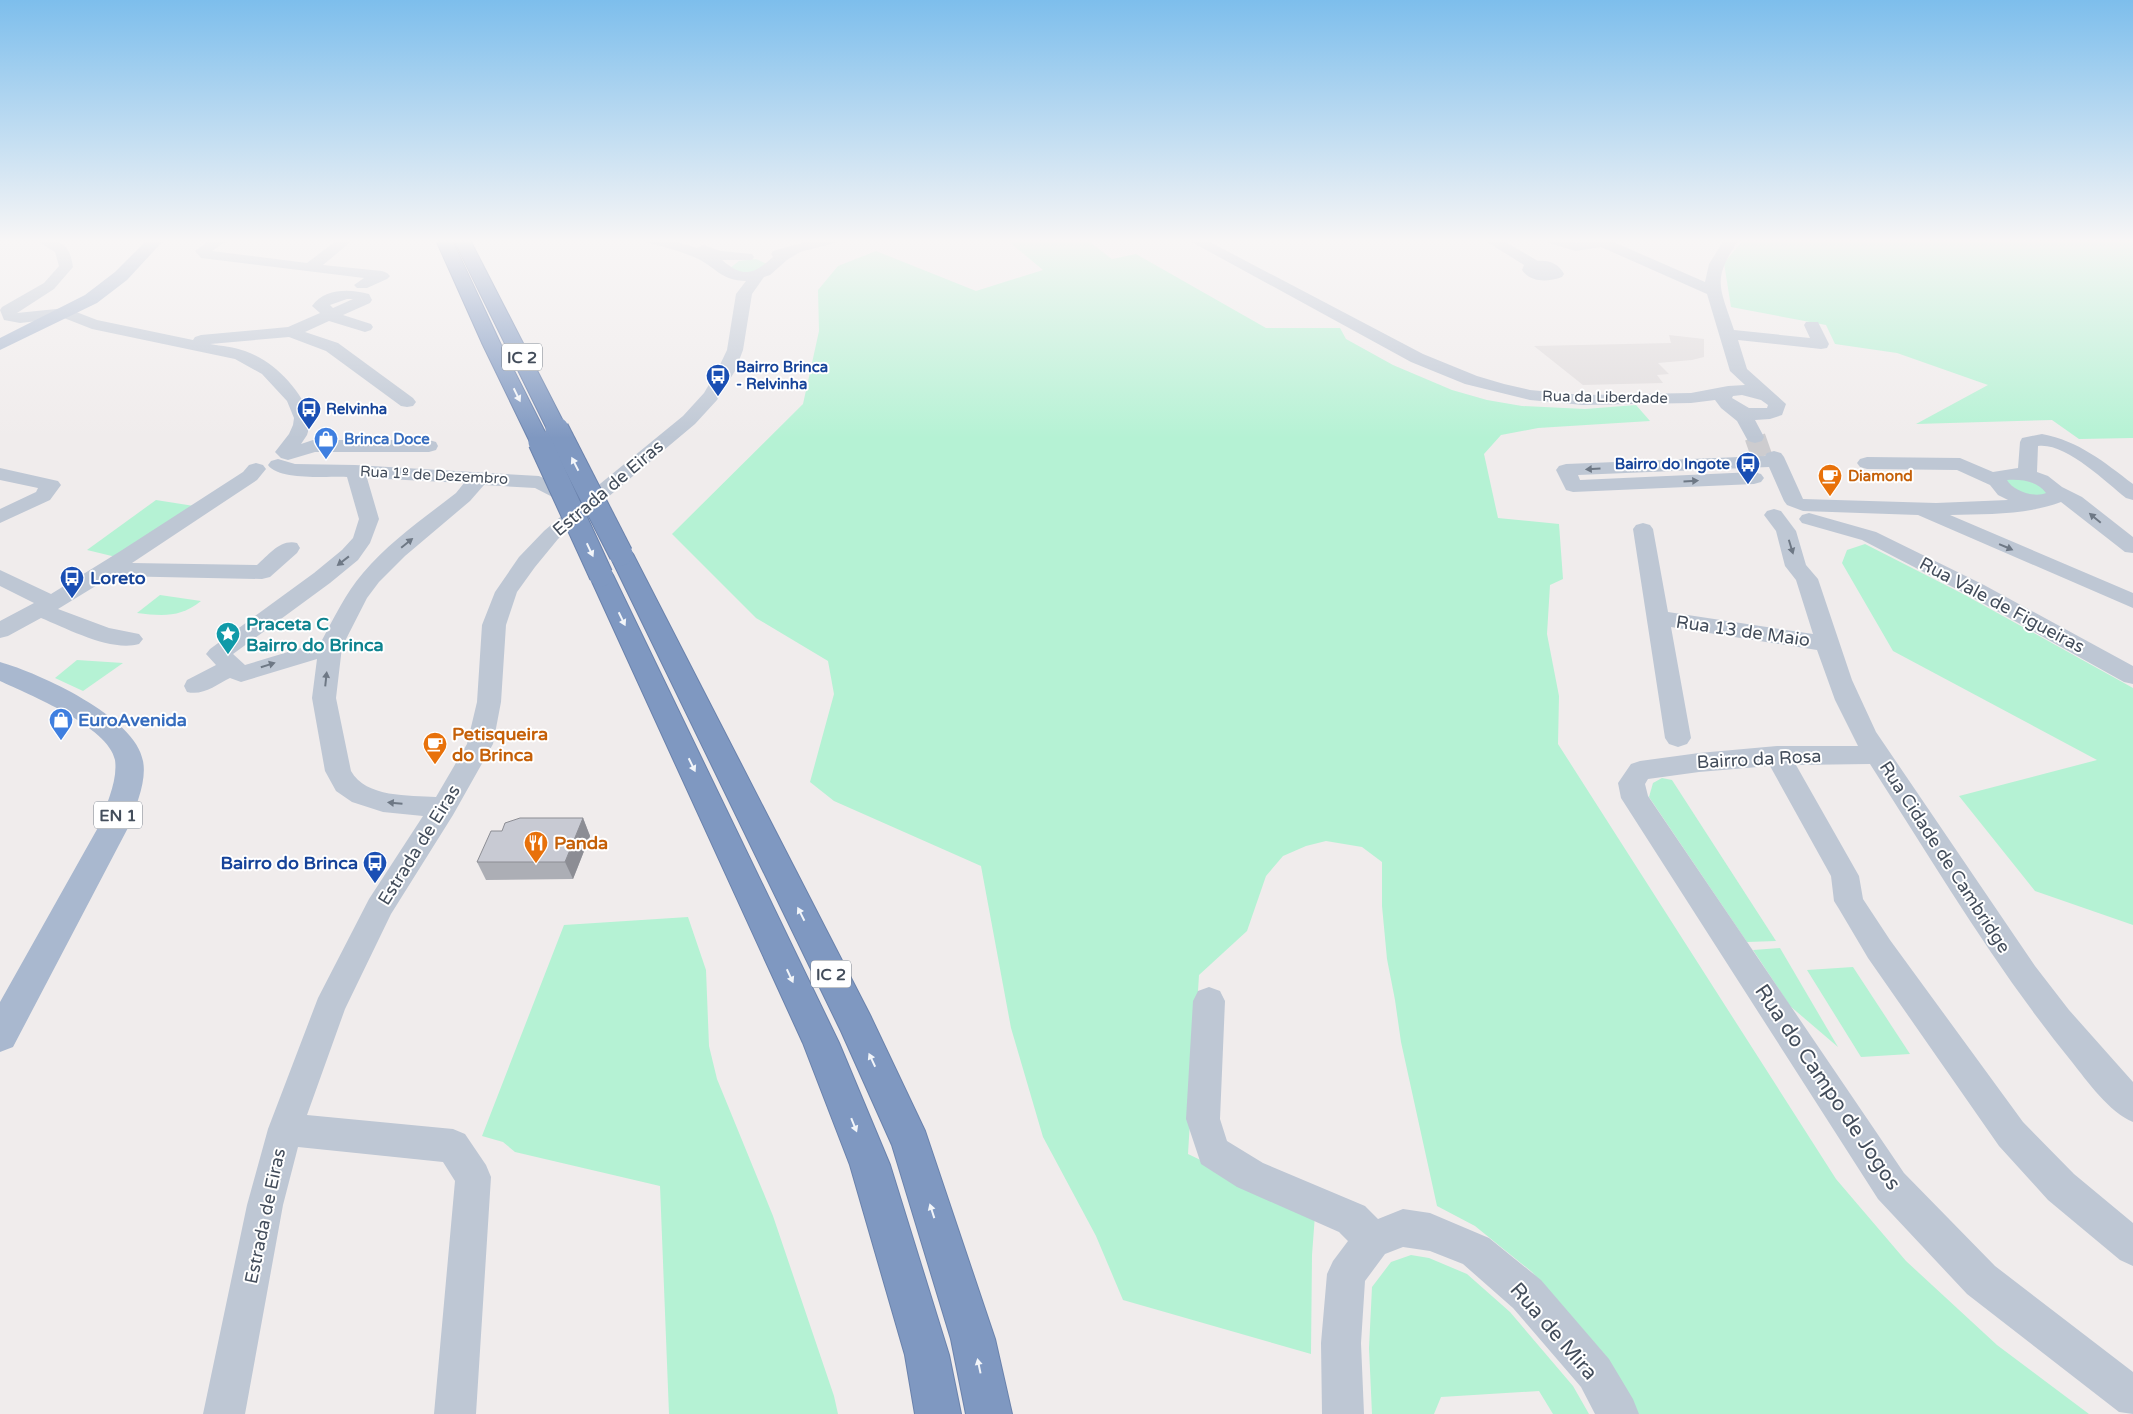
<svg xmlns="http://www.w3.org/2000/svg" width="2133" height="1414" font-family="'Varela Round',sans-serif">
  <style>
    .education { fill: #e1ddde }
    .green { fill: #b5f2d4 }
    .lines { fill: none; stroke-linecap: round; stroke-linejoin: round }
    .minor-tunnel { stroke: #cdcccf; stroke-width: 21; stroke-dasharray: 21 11; stroke-linecap: butt }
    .highway-casing { stroke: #6a82ac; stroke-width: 2 }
    .minor { fill: #bec7d4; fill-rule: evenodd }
    .major { fill: #a9b8cf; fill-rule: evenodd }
    .highway { fill: #7f98c1; fill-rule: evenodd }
    .highway-bridge-casing { stroke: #6a82ac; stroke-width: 25; stroke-linecap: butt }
    .highway-bridge { stroke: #7f98c1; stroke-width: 23 }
    .wall { fill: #acaeb5 }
    .shaded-wall { fill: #8c8d94 }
    .building { fill: #c8cad3; stroke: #8c8d94 }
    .oneway { fill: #f2f5f9 }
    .oneway2 { fill: #6e7885 }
    .labels { text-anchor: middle; stroke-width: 4; stroke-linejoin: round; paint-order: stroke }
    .far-transit-label { font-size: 15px; font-weight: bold; fill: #164399; stroke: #fff; text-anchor: start }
    .far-street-label { font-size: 15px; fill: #434d5b; stroke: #fff }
    .far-shop-label { font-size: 15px; font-weight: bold; fill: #366cbe; stroke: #fff; text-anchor: start }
    .far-food-label { font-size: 15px; font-weight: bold; fill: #c56008; stroke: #fff; text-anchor: start }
    .shield { fill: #fff; stroke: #7b828c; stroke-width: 1 }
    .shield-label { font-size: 16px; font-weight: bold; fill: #434d5b }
    .street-label { font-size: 18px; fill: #434d5b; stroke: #fff }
    .transit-label { font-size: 18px; font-weight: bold; fill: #164399; stroke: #fff; text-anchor: start }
    .culture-label { font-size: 18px; font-weight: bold; fill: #0d838f; stroke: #fff; text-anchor: start }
    .shop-label { font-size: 18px; font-weight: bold; fill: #366cbe; stroke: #fff; text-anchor: start }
    .food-label { font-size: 18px; font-weight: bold; fill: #c56008; stroke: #fff; text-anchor: start }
    .near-street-label { font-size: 21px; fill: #434d5b; stroke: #fff }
  </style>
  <rect width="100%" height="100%" fill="#f0ecec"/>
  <polygon class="education" points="1669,335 1704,339 1704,357 1692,360 1658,363 1669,374 1657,375 1663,383 1583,385 1534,346 1671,343"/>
  <g class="green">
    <polygon points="1007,240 1087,240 1112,259 1136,254 1266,328 1340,328 1346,339 1393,365 1452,390 1487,400 1522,406 1585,409 1636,405 1650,421 1538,428 1501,435 1484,454 1498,518 1559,524 1563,579 1550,585 1547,634 1559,696 1558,744 1836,1179 1906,1261 1997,1345 2089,1414 1638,1414 1605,1355 1532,1272 1475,1226 1437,1206 1401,1042 1395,1000 1387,959 1382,906 1382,862 1362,847 1326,841 1306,846 1283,856 1266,876 1247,931 1199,975 1188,1154 1315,1215 1312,1255 1311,1354 1123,1300 1096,1236 1043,1137 1011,1028 981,866 834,801 810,782 834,694 828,661 756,618 672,534 803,404 819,331 818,290 838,266 876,251 976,291 1043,270"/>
    <polygon points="1743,240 2133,240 2133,438 2079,439 2052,420 1916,424 1988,385 1897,353 1835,344 1826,325 1731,307 1724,263"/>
    <polygon points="756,259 767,264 765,268 744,274 730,268 739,261"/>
    <polygon points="2016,476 2047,488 2046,496 2020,494 2003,479"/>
    <polygon points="156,500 194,506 116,557 87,550"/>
    <polygon points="1865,544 1965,595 2133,688 2133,925 2035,891 1959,796 2097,760 1893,651 1842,563 1847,550"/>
    <path d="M160,595l41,6c-21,17 -39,15 -64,12z"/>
    <polygon points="77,660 123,663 83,691 55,678"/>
    <polygon points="1662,778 1672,780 1776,941 1747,942 1649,797 1653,783"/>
    <polygon points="688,917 706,970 709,1046 717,1079 773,1216 834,1396 838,1414 669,1414 660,1186 515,1152 503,1142 482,1136 564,925"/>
    <polygon points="1780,948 1838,1047 1790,1006 1753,950"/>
    <polygon points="1853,967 1910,1054 1861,1057 1807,970"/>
    <polygon points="1411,1255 1429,1258 1467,1274 1510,1312 1573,1386 1589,1414 1553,1414 1539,1391 1441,1397 1434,1414 1372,1414 1369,1348 1372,1287 1391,1262"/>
  </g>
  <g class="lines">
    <polyline class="minor-tunnel" points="1755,437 1762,457"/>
    <defs>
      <g id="highway">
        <polygon points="436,240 452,240 501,345 550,442 547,446 540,448 533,446 530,442 483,345"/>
        <polygon points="454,240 470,240 567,429 564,433 557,435 550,433 547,429"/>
        <polygon points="621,547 629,549 633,554 870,1015 925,1131 995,1339 1012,1414 966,1414 951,1339 892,1145 841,1031 609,554 613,549"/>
        <polygon points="601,568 610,570 613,575 839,1043 890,1165 949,1355 961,1414 915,1414 905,1355 850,1165 803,1043 589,575 592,570"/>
      </g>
    </defs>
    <use href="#highway" class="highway-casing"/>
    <g class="minor">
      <path d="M36,240c24,0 33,1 37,27l-19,22 -37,24 49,-5 31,12 96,20 2,-3 6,-2 87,-8 32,-14 -8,-7c13,-18 38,-17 57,-12l3,6 -2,3 -27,12 28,9 2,3 -2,3 -6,2 -36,-11 -24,11 33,11 75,55 3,4 -3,4 -6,1 -6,-1 -75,-55 -37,-14 -79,7c12,2 24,3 35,7 31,11 54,38 67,67l-5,17 -6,9 12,-4h116l7,2 2,4 -2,4 -7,2h-114l-27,8 -7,-2 -6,-6 14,-18 4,-9 1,-7 -7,-17 -25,-27 -27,-15 -143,-30 -28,-11 -44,5 -16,-3 -4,-10 2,-3 42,-24 15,-17 -4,-14zM347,299h6l-20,9 -3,-3z"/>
      <polygon points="210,240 228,240 212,251 307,263 337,240 353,240 323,265 382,271 387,273 390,276 387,279 367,288 357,288 354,285 364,278 201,258 195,251"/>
      <path d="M647,240h24l26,8 6,-3 18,6 31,3 2,3 -2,3h-30c21,18 31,15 51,-3l-2,-3 2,-3 39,-11h25l-2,3 -35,9 -13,8 -17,15 -6,2 -12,17 -9,56 -8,21 -18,29 -22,24 -137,115 -23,28 -18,25 -11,33 -5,77 -8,42 -40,71 -62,99 -46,95 -38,106 146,14 12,5 21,31 5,12 -15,237h-42l21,-233 -12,-19 -145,-15 -15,58 -38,209h-42l44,-209 21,-76 50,-131 51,-99 54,-83 -40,-4 -31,-10 -16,-11 -11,-20 -13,-73 5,-39 -76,23 -11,-4c-14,7 -27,18 -43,14l-3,-6 3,-6 29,-15 -10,-11 4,-5 104,-76 28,-23 11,-12 6,-19 -12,-42c-18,-1 -68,4 -79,-12l3,-4 7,-2 17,5 60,1 184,11 45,21 99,-81 21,-23 13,-22 10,-21 9,-56 10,-13c-25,0 -31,-15 -52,-24 -14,-6 -30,-10 -45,-14zM367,478l97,5 -8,10c-32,25 -67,49 -93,80 -18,21 -29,45 -42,69l-76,23 -12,-11 97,-71 28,-23 12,-17 9,-24zM484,485l51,3 37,19 -28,24 -25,26 -24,35 -13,33 -5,77 -10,42 -31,53c-27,-2 -70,1 -85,-26l-15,-73 6,-51 25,-49 12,-16 26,-26 65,-55z"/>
      <path d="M1188,240h18l217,114 54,22 27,8 26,6 53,5 108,-2 37,-7 17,-1 -15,-14 -23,-77 -106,-47 -25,4 -27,-8 -2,-3h23l7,3 32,-3 96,42 4,-18 15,-24h15c-28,40 -19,47 -5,90l76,8 -6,-13 2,-3h12l11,22 -2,4 -6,1 -83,-9 9,29 39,35 -4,11 -12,4 -15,1 9,17 -2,4 -7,2 -7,-2 -11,-20 -16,-13 -6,-8 -24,3 -108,2 -53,-5 -65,-16 -54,-22zM1742,395l19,5 7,5 -1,3h-18l-17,-10 1,-2z"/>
      <path d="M1484,240h18l36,21c11,-1 21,3 26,13l-2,3c-14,5 -31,6 -40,-7l2,-5z"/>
      <path d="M2042,434c37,7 62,28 91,50v16l-7,-2c-20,-16 -61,-56 -88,-52l-1,26 11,4 14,11 20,10 51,40v16l-8,-1 -64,-50c-34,13 -74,12 -111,13l183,78v15l-215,-93 -115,-4 -16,-6 -3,-4 -15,-34 -191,8 2,5 174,-8 7,2 3,4 -3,4 -7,2 -181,8 -7,-2 -10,-20 3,-4 7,-2 199,-8 2,-3 7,-2 7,2 3,4 19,42 133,4 72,-3 -10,-5 -8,-10 -33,-15 -90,-1 -7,-2 -3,-4 3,-4 7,-2 93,1 33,14 25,-4 2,-26 2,-4zM2007,480c14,-1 30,1 39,13 -12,5 -33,-2 -39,-13z"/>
      <path d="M256,463l7,2 3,4 -9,11 -125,83 125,2c12,-10 23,-26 40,-22l3,5 -3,5 -27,24 -8,2 -150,-3 -54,33 51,19 30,6 4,5 -4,5c-28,8 -71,-15 -98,-26l-33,18 -8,2v-17l34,-18 -34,-17v-16l51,24 68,-42 124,-80 6,-7z"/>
      <polygon points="0,468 58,481 61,485 50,500 0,523 0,509 36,492 38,488 0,480"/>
      <path d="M1774,509l7,2 15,20 10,34 12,14 34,101 24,52 159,234 34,44 64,72v40c-23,-9 -46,-41 -61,-60 -76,-93 -137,-197 -202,-298l-74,1 63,111 4,23 27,41 133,182 51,52 59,49v43l-13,-6 -72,-60 -49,-54 -131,-188 -29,-49 -5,-8 -3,-25 -61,-110 -71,6 -51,7 -3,5 3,12 256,377 91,93 138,106v42l-14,-2 -152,-118 -89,-95 -257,-401 -3,-15 13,-19 9,-3 59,-8 78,-7h81l-23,-46 -18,-50 -146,-23 20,111 -4,6 -9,3 -9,-3 -4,-6 -32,-209 3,-4 7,-2 7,2 3,4 15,83 145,22 -17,-54 -11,-14 -9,-35 -12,-16 3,-4z"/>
      <polygon points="1809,513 1876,532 1984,585 2133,666 2133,684 2124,682 1968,595 1862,540 1802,523 1799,519 1802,515"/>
      <polygon points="1209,987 1220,991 1225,1001 1220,1119 1227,1141 1263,1163 1365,1206 1378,1219 1403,1209 1430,1213 1489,1238 1541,1280 1609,1359 1633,1399 1639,1414 1595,1414 1581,1387 1513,1308 1463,1264 1430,1251 1403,1247 1385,1254 1365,1281 1361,1343 1364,1414 1322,1414 1321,1343 1327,1274 1333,1261 1348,1241 1339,1232 1237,1187 1201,1164 1186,1119 1193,1001 1198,991"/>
    </g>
    <g class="major">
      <polygon points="147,240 164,240 127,280 97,303 0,350 0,338 85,295 115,272"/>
      <path d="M0,662c39,11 136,55 143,99 4,20 -7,44 -13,63l-117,223 -13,5v-50l100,-178c6,-20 18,-43 15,-64 -6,-33 -87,-66 -115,-79z"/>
    </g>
    <use href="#highway" class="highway"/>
    <defs>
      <g id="highway-bridge">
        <polyline points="557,429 621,554"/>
        <polyline points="540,442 601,575"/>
      </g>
    </defs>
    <use href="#highway-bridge" class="highway-bridge-casing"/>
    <use href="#highway-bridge" class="highway-bridge"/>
  </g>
  <polygon class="wall" points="583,818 590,836 573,879 486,880 477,862 502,831"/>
  <polygon class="shaded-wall" points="583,818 590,836 573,879 565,862"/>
  <polygon class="building" points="520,818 583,818 565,862 477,862 491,831 502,831 505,823"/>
  <defs><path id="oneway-solid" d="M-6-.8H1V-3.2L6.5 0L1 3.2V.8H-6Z" transform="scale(1.25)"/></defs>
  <g class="oneway">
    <use href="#oneway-solid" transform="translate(517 395) rotate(64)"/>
    <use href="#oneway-solid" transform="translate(575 464) rotate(-117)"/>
    <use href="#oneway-solid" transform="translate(590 550) rotate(65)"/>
    <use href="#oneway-solid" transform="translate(622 619) rotate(64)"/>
    <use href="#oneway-solid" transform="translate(692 765) rotate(64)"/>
    <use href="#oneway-solid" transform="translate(801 914) rotate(-117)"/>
    <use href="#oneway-solid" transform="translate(790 976) rotate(65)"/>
    <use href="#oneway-solid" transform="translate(872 1060) rotate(-115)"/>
    <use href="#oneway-solid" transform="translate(854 1125) rotate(68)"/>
    <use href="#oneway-solid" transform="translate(932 1211) rotate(-108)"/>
    <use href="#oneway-solid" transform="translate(979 1366) rotate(-102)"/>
  </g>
  <g class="oneway2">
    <use href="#oneway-solid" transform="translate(1593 469) rotate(177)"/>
    <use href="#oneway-solid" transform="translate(1691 481) rotate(-3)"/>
    <use href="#oneway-solid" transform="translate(2095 518) rotate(-140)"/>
    <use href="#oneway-solid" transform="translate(407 543) rotate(-39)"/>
    <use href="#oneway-solid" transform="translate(1791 547) rotate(73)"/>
    <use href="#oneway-solid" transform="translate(2006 547) rotate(23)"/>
    <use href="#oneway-solid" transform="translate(343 561) rotate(142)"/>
    <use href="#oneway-solid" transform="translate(268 665) rotate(-17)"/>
    <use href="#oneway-solid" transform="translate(326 679) rotate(-84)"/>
    <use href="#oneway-solid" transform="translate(395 803) rotate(-175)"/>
  </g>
  <linearGradient id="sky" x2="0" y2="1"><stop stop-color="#7dbeec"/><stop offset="0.55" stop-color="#f8f6f6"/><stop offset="1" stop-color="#f8f6f6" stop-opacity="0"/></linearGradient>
  <rect width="2133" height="438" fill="url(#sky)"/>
  <defs>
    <symbol id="bus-pin" viewBox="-11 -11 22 30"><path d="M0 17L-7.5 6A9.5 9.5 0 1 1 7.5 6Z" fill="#1a4fb4" stroke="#fff"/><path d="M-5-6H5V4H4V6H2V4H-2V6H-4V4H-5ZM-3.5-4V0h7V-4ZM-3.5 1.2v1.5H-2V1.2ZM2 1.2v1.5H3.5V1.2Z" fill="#fff"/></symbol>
    <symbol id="shop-pin" viewBox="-11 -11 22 30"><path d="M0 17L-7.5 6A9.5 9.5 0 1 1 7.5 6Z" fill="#3f7fe0" stroke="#fff"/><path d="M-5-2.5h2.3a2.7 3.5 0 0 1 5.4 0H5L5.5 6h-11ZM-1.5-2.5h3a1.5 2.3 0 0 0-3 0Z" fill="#fff"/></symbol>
    <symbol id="cafe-pin" viewBox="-11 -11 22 30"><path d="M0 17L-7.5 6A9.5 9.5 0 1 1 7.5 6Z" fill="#e8710a" stroke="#fff"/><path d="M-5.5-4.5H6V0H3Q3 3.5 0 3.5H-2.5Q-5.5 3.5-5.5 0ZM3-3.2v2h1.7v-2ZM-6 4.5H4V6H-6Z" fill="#fff"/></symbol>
    <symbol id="sight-pin" viewBox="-11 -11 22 30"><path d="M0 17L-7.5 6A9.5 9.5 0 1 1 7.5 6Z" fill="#0f9aa8" stroke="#fff"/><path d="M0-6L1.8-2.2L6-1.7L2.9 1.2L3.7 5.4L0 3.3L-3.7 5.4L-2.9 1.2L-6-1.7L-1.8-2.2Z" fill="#fff"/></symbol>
    <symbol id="restaurant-pin" viewBox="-11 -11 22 30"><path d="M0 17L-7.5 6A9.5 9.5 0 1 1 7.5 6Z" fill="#e8710a" stroke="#fff"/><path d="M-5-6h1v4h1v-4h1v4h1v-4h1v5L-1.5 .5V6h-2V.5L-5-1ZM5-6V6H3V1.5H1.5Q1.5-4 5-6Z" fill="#fff"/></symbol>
  </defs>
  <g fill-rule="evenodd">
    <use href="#bus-pin" x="704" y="362" width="28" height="38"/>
    <use href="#bus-pin" x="295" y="395" width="28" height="38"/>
    <use href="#shop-pin" x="312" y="425" width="28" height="38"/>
    <use href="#bus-pin" x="1734" y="450" width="28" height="38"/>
    <use href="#cafe-pin" x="1816" y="462" width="28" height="38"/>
    <use href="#bus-pin" x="58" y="564" width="28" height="38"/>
    <use href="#sight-pin" x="214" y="620" width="28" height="38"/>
    <use href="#shop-pin" x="47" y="706" width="28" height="38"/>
    <use href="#cafe-pin" x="421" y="730" width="28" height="38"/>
    <use href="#restaurant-pin" x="522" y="829" width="28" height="38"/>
    <use href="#bus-pin" x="361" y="849" width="28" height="38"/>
  </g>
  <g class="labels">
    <g class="far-transit-label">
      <text x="736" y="372">Bairro Brinca<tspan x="736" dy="17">- Relvinha</tspan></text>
      <text x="326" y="414">Relvinha</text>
      <text x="1730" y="469" text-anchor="end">Bairro do Ingote</text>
    </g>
    <g class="far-street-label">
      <text transform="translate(1605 397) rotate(1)" y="5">Rua da Liberdade</text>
      <text transform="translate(434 475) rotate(3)" y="5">Rua 1º de Dezembro</text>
    </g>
    <g class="far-shop-label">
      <text x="344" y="444">Brinca Doce</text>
    </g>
    <g class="far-food-label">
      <text x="1848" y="481">Diamond</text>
    </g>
    <g class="shield">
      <rect x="502" y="343.5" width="40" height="27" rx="4"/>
      <rect x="94" y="801.5" width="48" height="27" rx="4"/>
      <rect x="811" y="960.5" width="40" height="27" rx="4"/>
    </g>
    <g class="shield-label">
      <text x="522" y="363">IC 2</text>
      <text x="118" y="821">EN 1</text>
      <text x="831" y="980">IC 2</text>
    </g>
    <g class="street-label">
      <text transform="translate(608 488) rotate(-40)" y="6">Estrada de Eiras</text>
      <text transform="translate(2002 605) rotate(28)" y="6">Rua Vale de Figueiras</text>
      <text transform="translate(1743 631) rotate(8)" y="6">Rua 13 de Maio</text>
      <text transform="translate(1759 759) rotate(-3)" y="6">Bairro da Rosa</text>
      <text transform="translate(419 845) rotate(-58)" y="6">Estrada de Eiras</text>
      <text transform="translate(1945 857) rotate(57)" y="6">Rua Cidade de Cambridge</text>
      <text transform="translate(265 1216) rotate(-78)" y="6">Estrada de Eiras</text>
    </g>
    <g class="transit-label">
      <text x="90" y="584">Loreto</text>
      <text x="358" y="869" text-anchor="end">Bairro do Brinca</text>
    </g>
    <g class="culture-label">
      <text x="246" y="630">Praceta C<tspan x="246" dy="21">Bairro do Brinca</tspan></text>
    </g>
    <g class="shop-label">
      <text x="78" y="726">EuroAvenida</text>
    </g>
    <g class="food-label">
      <text x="452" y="740">Petisqueira<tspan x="452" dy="21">do Brinca</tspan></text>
      <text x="554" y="849">Panda</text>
    </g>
    <g class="near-street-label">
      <text transform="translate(1828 1087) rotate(56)" y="7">Rua do Campo de Jogos</text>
      <text transform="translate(1554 1331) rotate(49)" y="7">Rua de Mira</text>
    </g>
  </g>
</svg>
